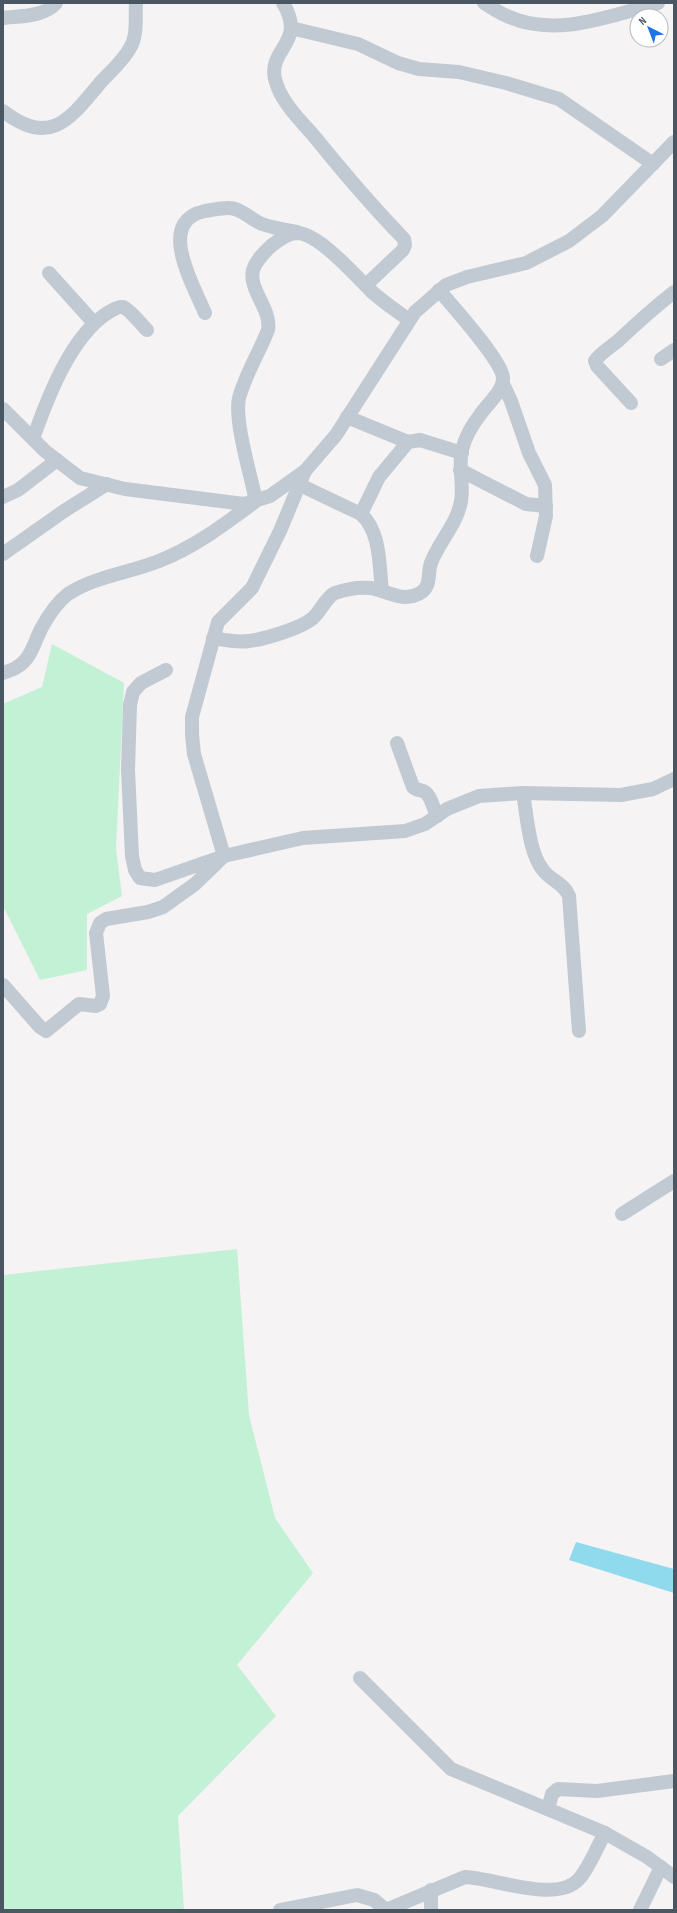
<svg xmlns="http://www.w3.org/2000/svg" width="677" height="1913" font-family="'Sofia Sans Condensed',sans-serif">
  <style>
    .green { fill: #c3f1d5 }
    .water { fill: #90daee }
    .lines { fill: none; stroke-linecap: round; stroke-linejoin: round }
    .minor { stroke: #c1cad2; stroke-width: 14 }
  </style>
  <rect width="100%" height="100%" fill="#f5f3f3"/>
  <g class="green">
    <polygon points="52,644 124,683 116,849 122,896 87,914 87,970 40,980 3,906 3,704 42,687"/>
    <polygon points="237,1249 249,1415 275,1518 313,1573 237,1665 276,1716 178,1816 184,1910 3,1910 3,1275"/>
  </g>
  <polygon class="water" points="576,1542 674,1569 674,1593 569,1560"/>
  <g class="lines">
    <g class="minor">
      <path d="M283,3c24,40 -15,45 -8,76 5,22 25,41 39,57 29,36 58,70 90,103l1,6 -2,5 -37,35"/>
      <path d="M484,3c7,4 14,9 21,12 48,24 105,1 153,-12"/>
      <path d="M3,18c17,-2 41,-1 53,-15"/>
      <polyline points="291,28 358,44 398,63 419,69 459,72 506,83 559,99 653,164"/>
      <path d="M3,111c47,37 67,8 97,-28 10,-11 23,-22 30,-35 8,-13 5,-31 6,-45"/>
      <polyline points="49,273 94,323"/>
      <path d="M205,313c-11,-27 -50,-92 0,-102 9,-1 21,-5 30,-2 10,3 17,11 27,15 11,4 24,6 35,8"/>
      <polyline points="661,359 674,350"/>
      <polyline points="503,384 511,401 529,453 545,485 546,516 537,556"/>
      <path d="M631,403l-34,-37 -2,-5c6,-9 16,-14 24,-21 18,-17 36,-33 55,-48"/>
      <polyline points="3,409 45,451 80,478 125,489 244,504 270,496 305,471 336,435 415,312 446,285 467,277 526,263 569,241 602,216 674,142"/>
      <polyline points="347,417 408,442"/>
      <path d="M33,439c14,-40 38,-104 76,-127 4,-2 9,-6 14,-5 6,2 19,18 24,23"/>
      <polyline points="460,470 526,504 546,506"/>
      <path d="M300,485l61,29c20,18 18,51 21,77"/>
      <polyline points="3,497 18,490 57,460"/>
      <polyline points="361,514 379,477 408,442 420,440 462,453"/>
      <polyline points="3,554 64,511 107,484"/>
      <path d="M213,638c11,2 24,5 36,3 16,-2 53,-13 64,-23 8,-7 13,-21 22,-25 11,-4 25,-6 36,-5 17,3 32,15 49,5 12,-7 7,-19 11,-30 8,-22 26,-38 30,-62 3,-17 -3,-34 1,-51 3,-12 10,-25 18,-35 7,-11 24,-24 23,-38 -3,-19 -50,-70 -64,-87"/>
      <polyline points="166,670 141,683 133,692 130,705 128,770 132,856 135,870 140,878 155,880 224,856 303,838 405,831 425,824 447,809 479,796 523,793 621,795 653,789 674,779"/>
      <path d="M3,673c5,-2 10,-3 14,-6 14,-8 17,-24 24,-38 7,-13 15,-26 27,-35 28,-18 61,-21 91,-33 36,-14 66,-37 97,-60 -5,-25 -22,-80 -17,-103 6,-23 20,-45 29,-68 4,-20 -20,-41 -15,-60 3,-10 11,-17 18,-24 8,-6 17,-13 27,-13 21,1 58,43 73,58 12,11 26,20 38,29"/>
      <path d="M397,743l16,44c4,4 7,2 12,5 6,4 9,18 12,24"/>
      <path d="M523,793c4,23 6,60 20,77 8,11 21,13 26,26l10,135"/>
      <polyline points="3,985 40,1027 46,1031 79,1004 96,1006 100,1004 103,996 96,933 100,923 106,919 148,912 163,907 195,884 224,856 194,754 192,735 192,717 218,622 252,588 280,531 305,471"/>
      <polyline points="622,1214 674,1181"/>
      <polyline points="360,1678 451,1769 605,1833 647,1857 674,1877"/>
      <polyline points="548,1809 552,1794 558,1789 597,1791 674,1781"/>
      <polyline points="431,1890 431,1910"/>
      <polyline points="280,1910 357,1895 374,1900 386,1910"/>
      <path d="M386,1910l79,-33c30,1 92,27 114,2 10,-11 18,-32 26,-46"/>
      <polyline points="640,1910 661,1867"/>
    </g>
  </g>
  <rect width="677" height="1913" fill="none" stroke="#4a5661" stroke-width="8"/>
  <g transform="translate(649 28) rotate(318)"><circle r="19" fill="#ffffff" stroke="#b7bbc0"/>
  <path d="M0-3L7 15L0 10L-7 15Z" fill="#1a73e8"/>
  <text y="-6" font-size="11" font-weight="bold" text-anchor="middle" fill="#4a5661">N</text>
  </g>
</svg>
